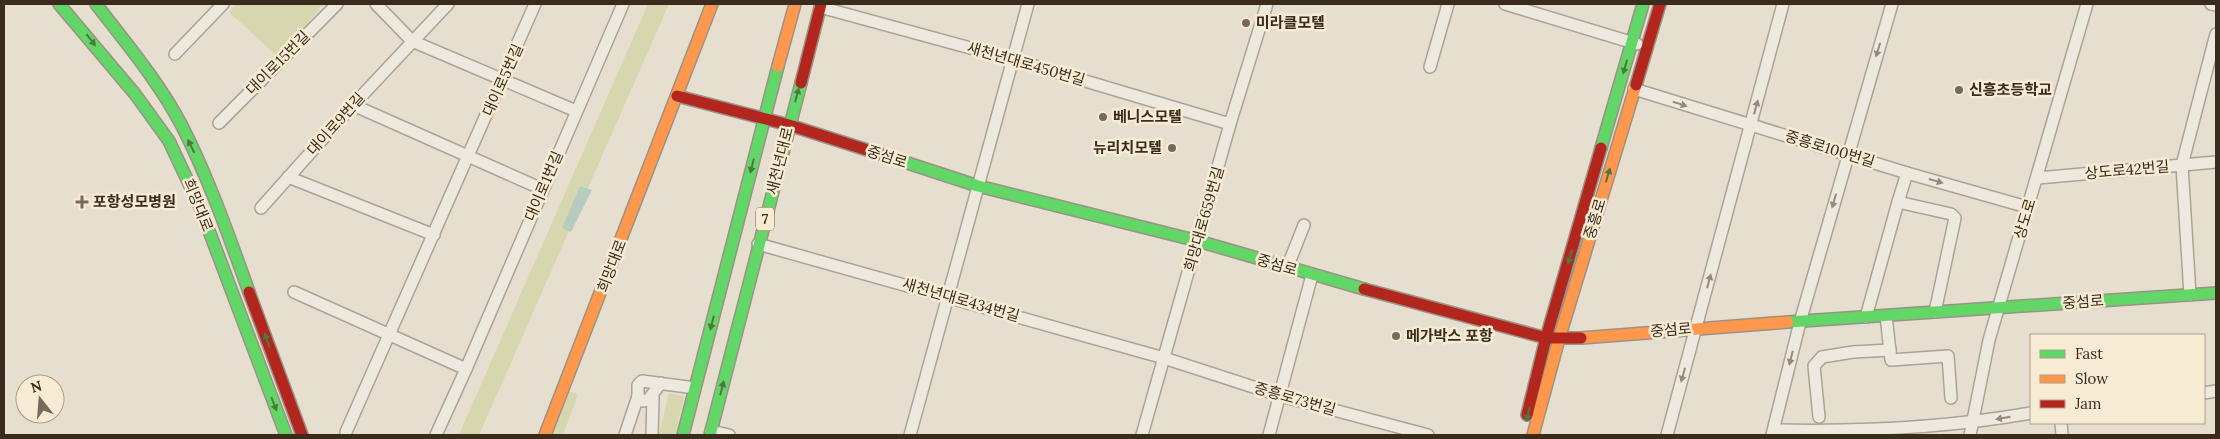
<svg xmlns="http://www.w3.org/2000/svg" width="2220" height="439" font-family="Lora,'Noto Sans KR',serif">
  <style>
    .green { fill: #d6d6af }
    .water { fill: #b8cbc0 }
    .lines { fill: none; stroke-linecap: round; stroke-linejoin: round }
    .street-casing { stroke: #aba396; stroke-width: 14 }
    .fast-casing { stroke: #9b9286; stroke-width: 14 }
    .slow-casing { stroke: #9b9286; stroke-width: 14 }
    .jam-casing { stroke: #9b9286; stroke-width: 14 }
    .street { stroke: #eee9df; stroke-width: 11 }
    .fast { stroke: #63d668; stroke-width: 11 }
    .slow { stroke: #ff974d; stroke-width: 11 }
    .jam { stroke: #b3261e; stroke-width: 11 }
    .oneway { fill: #4d783f }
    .oneway2 { fill: #948a7e }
    .poi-dot { fill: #776a5b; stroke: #f7ecd3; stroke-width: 2 }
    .labels { text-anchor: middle; stroke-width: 5; stroke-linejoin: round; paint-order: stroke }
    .shield { fill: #f7ecd3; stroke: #736554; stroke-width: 1 }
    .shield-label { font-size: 14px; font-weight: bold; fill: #3b2b1d }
    .poi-label { font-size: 15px; font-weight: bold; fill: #3b2b1d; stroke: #f7ecd3; text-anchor: start }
    .street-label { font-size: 15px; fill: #3b2b1d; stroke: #f7ecd3 }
  </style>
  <rect width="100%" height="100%" fill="#e6dece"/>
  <g class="green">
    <polygon points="236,4 323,4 279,58 229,12"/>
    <polygon points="648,4 669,4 479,435 459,435"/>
    <polygon points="567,391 578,394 563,435 549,435"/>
    <polygon points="669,393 684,397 675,435 659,435"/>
  </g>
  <polygon class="water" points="580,186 592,190 571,232 562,228"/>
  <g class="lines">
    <defs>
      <g id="street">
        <polyline points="376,4 412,41 576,111"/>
        <polyline points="1505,4 1637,44"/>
        <polyline points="2211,4 2216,5"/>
        <polyline points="820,7 1018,61 1230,124"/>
        <polyline points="175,54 223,4"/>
        <polyline points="1430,67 1448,4"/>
        <polyline points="1634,89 1907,173 2027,207"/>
        <polyline points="353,105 542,189"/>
        <polyline points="219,123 337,4"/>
        <polyline points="288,177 434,235"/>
        <polyline points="2038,178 2216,162"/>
        <polyline points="1898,202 1907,173"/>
        <polyline points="261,208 353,105 448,4"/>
        <polyline points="758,244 1164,358 1281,396 1428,435"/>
        <polyline points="1287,268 1304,225"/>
        <polyline points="294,292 466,369"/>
        <polyline points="2190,295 2182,165 2216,34"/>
        <polyline points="1886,316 1891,360 1948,356 1951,398"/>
        <polyline points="1866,317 1898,202 1951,214 1955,218 1935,312"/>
        <polyline points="661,383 648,400 642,401 638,396 638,385 642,381 695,388"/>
        <polyline points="2204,393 2216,391"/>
        <polyline points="1819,417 1814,366 1822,357 1853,352 1890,350"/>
        <polyline points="2061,423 2062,435"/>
        <path d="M1774,430c87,2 171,-2 257,-17"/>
        <polyline points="711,431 729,435"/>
        <polyline points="346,432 535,4"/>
        <polyline points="436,435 466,369 623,4"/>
        <polyline points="625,435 638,396"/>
        <polyline points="652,435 653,397"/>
        <polyline points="910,435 1028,4"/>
        <polyline points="1142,435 1230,124 1267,4"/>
        <polyline points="1269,435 1312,275"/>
        <polyline points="1667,435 1783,4"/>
        <polyline points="1772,435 1800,322 1892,4"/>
        <polyline points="1970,435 1989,340 2087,4"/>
      </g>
      <g id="fast">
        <polyline points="59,4 135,94 169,141 200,207 286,435"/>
        <path d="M96,4c30,39 63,78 86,122 27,53 47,110 67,166"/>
        <polyline points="1601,148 1643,4"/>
        <polyline points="886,156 978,186 1198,241 1364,289"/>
        <polyline points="1788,322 2216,293"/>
        <polyline points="683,435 778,66"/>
        <polyline points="710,435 801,83"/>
      </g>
      <g id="slow">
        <polyline points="778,66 795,4"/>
        <polyline points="1581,338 1788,322"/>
        <polyline points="545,435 712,4"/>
        <polyline points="1533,435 1559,339 1636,85"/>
      </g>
      <g id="jam">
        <polyline points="801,83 821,4"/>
        <polyline points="1636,85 1660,4"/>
        <polyline points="677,96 789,125 886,156"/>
        <polyline points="1364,289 1546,338 1581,338"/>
        <polyline points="249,292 302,435"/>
        <polyline points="1527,415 1546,338 1601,148"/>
      </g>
    </defs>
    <use href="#street" class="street-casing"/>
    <use href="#fast" class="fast-casing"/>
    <use href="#slow" class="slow-casing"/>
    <use href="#jam" class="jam-casing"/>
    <use href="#street" class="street"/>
    <use href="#fast" class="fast"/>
    <use href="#slow" class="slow"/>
    <use href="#jam" class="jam"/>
  </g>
  <defs><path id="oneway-solid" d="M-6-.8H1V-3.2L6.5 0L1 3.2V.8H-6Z" transform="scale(1.25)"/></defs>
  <g class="oneway">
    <use href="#oneway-solid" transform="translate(91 40) rotate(52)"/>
    <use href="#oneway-solid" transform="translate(1625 67) rotate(106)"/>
    <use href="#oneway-solid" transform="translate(797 95) rotate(-75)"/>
    <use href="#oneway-solid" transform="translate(191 146) rotate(-116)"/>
    <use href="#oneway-solid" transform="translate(752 166) rotate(104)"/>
    <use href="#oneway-solid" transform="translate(1608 175) rotate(-73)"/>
    <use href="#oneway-solid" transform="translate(1570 257) rotate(106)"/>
    <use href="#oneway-solid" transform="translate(712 323) rotate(104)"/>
    <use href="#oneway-solid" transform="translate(267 340) rotate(-110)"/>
    <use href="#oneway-solid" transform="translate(722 388) rotate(-76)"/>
    <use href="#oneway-solid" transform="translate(274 404) rotate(69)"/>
    <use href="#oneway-solid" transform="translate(1528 414) rotate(104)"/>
  </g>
  <g class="oneway2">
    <use href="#oneway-solid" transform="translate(1878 50) rotate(107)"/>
    <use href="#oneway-solid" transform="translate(1680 104) rotate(17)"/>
    <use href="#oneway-solid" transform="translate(1756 107) rotate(-75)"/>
    <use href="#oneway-solid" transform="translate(1936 181) rotate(16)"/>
    <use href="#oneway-solid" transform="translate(1834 201) rotate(106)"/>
    <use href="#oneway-solid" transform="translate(1709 281) rotate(-75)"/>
    <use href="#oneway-solid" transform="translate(1791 358) rotate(104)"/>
    <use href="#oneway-solid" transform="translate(1683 375) rotate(106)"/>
    <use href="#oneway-solid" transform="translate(2003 418) rotate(170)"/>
  </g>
  <g class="poi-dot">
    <circle cx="1246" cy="23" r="5"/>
    <circle cx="1959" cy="90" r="5"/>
    <circle cx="1103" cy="117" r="5"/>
    <circle cx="1172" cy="148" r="5"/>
    <path d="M79.5 194.5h5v5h5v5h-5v5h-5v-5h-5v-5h5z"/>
    <circle cx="1396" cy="336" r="5"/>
  </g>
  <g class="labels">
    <rect class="shield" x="756" y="207.5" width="18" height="23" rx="4"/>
    <g class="shield-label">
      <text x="765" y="224">7</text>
    </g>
    <g class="poi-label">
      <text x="1256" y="28">미라클모텔</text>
      <text x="1969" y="95">신흥초등학교</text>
      <text x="1113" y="122">베니스모텔</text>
      <text x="1162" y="153" text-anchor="end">뉴리치모텔</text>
      <text x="93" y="207">포항성모병원</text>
      <text x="1406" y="341">메가박스 포항</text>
    </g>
    <g class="street-label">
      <text transform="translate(278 63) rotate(-45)" y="5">대이로15번길</text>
      <text transform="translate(1026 64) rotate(16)" y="5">새천년대로450번길</text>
      <text transform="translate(503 80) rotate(-66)" y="5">대이로5번길</text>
      <text transform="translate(336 124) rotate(-48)" y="5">대이로9번길</text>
      <text transform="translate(1830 149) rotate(17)" y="5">중흥로100번길</text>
      <text transform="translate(887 157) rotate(18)" y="5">중섬로</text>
      <text transform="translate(780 161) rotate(-76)" y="5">새천년대로</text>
      <text transform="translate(2127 170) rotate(-5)" y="5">상도로42번길</text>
      <text transform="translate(544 186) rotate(-67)" y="5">대이로1번길</text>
      <text transform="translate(198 205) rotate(68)" y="5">희망대로</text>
      <text transform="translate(1204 219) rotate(-74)" y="5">희망대로659번길</text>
      <text transform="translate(1595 219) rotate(-73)" y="5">중흥로</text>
      <text transform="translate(2025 219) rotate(-73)" y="5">상도로</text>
      <text transform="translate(1277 265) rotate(16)" y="5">중섬로</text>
      <text transform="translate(612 266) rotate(-69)" y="5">희망대로</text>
      <text transform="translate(961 300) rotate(16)" y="5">새천년대로434번길</text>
      <text transform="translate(2083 302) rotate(-4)" y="5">중섬로</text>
      <text transform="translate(1671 330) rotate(-5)" y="5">중섬로</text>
      <text transform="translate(1295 399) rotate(16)" y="5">중흥로73번길</text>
    </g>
  </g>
  <rect width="2220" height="439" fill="none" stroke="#3b2b1d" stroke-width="10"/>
  <rect x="2030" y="334" width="175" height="90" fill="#f7ecd3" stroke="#ac9f8a"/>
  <rect x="2040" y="350" width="25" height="8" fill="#63d668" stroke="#ac9f8a"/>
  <text x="2075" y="359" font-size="15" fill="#3b2b1d">Fast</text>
  <rect x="2040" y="375" width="25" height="8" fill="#ff974d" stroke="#ac9f8a"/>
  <text x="2075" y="384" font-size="15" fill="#3b2b1d">Slow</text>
  <rect x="2040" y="400" width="25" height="8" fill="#b3261e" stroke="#ac9f8a"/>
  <text x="2075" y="409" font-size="15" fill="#3b2b1d">Jam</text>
  <g transform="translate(40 399) rotate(343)"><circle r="24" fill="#f7ecd3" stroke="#ac9f8a"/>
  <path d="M0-4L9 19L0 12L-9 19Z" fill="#776a5b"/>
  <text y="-8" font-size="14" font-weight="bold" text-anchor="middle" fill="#3b2b1d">N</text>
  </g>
</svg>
